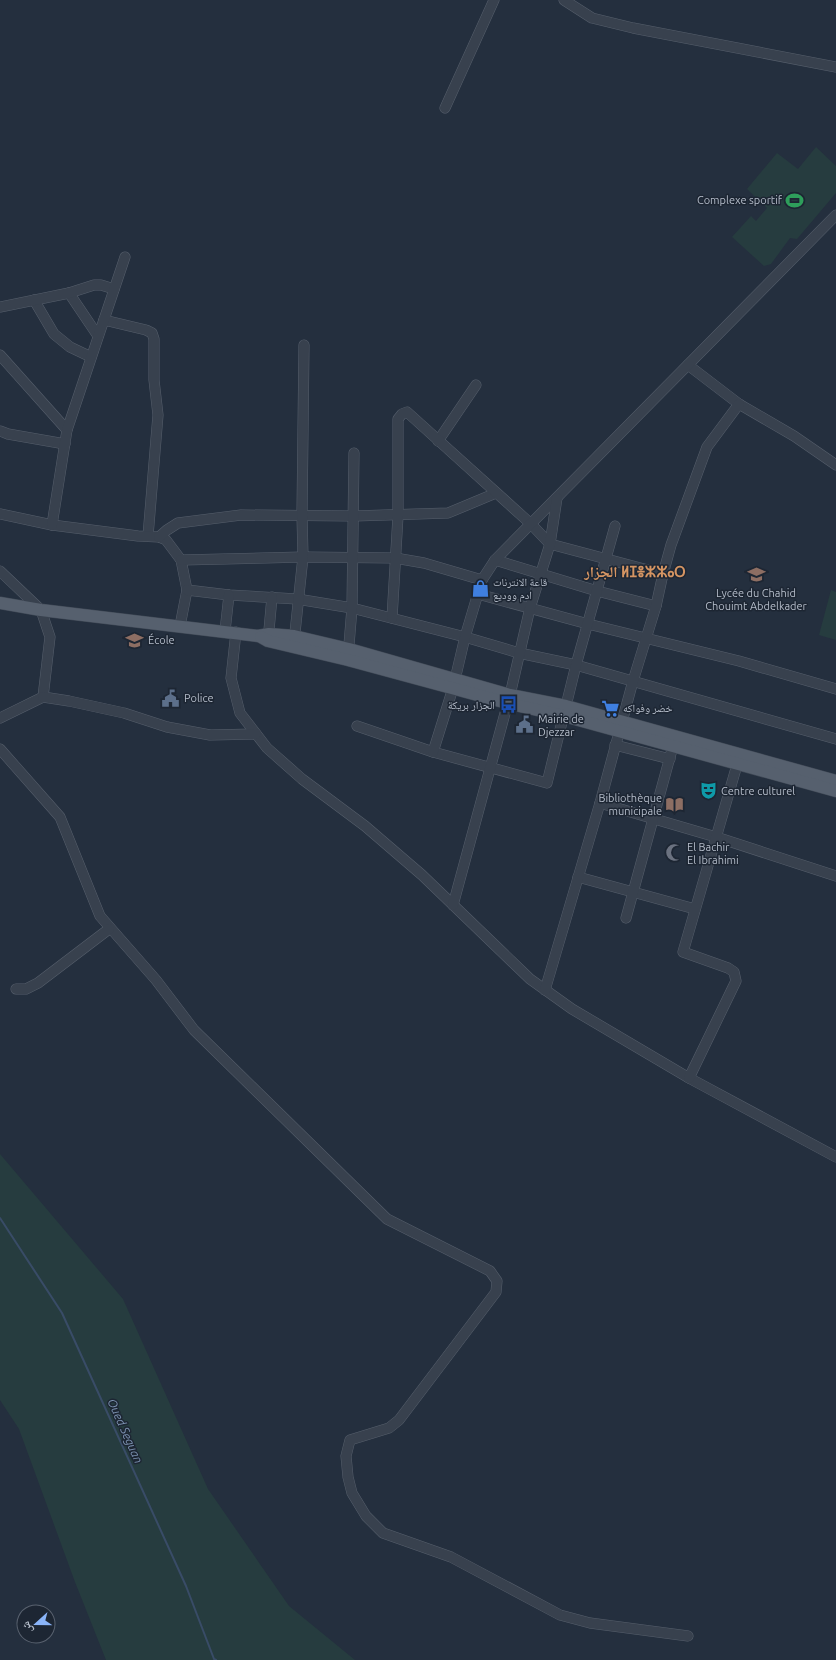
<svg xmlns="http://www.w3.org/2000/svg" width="836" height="1660" font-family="Ubuntu,'Noto Naskh Arabic','Noto Sans Tifinagh',sans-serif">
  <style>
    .green { fill: #263c3f }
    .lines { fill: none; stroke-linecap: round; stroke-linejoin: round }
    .stream { stroke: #394c67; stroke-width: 2 }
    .minor-casing { stroke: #565f6c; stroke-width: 11 }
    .major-casing { stroke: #414a57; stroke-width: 13 }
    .minor { stroke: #38414e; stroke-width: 10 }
    .major { stroke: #56606e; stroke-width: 12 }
    .labels { text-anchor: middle; stroke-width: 3; stroke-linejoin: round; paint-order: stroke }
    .poi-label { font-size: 11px; fill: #b4bcc9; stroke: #1d2633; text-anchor: start }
    .water-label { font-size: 12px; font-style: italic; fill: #7c92b1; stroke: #1d2633 }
    .district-label { font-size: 15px; font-weight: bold; fill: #d59563; stroke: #1d2633 }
  </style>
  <rect width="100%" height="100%" fill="#242f3e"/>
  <g class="green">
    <polygon points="816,147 836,166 836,193 797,239 790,238 771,264 764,266 732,237 751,216 756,221 767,208 747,189 777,153 798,169"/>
    <polygon points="831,590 836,592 836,640 819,635"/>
    <polygon points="0,1154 123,1299 208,1489 289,1606 355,1660 106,1660 75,1582 19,1429 0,1400"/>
  </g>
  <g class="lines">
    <polyline class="stream" points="0,1218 62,1313 186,1586 214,1659 216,1660"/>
    <defs>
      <g id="minor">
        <polyline points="564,0 592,18 633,28 836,67"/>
        <polyline points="445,108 494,0"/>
        <polyline points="69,293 98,336"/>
        <polyline points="34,300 54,334 70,347 91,357"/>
        <polyline points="0,307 69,293 94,285 101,285 114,289"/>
        <polyline points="104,320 146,330 152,333 154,339 154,380 158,415 148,536"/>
        <polyline points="0,355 67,430"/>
        <polyline points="688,365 739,404 794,436 836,465"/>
        <polyline points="0,431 8,434 65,444"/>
        <polyline points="438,441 476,385"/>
        <polyline points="0,514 52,525 138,536 159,537 166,540 181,560 187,590 180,626"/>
        <polyline points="52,525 67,430 125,257"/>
        <polyline points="159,537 167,530 178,523 241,515 354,516 448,513 496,493"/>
        <polyline points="181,560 303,557 395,558 424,563 482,580"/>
        <polyline points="495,560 597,591 656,606"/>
        <polyline points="0,571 41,610 50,637 43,697 0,718"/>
        <polyline points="187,590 229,595 297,599 352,608 465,637 519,653 576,665 836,739"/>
        <polyline points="478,594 588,624 739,661 836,689"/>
        <polyline points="392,618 398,516 398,419 402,414 407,412 531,524 550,544 663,574"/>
        <polyline points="225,631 229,595"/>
        <polyline points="236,632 231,678 240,713 267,748 302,779 365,826 422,875 530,979 572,1009 689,1078 836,1157"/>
        <polyline points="268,641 272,597"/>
        <polyline points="294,642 303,557 302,515 304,345"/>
        <polyline points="348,657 352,608 354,453"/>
        <polyline points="43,697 69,701 124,713 167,727 210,735 256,734"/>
        <polyline points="357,726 433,752 547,783 576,665 615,526"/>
        <polyline points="615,745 670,759"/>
        <polyline points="0,749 60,817 100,916 156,980 194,1030 387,1219 490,1271 497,1281 496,1292 399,1420 389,1428 350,1440 346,1456 348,1477 352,1493 366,1516 383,1533 451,1557 560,1615 590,1623 688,1636"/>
        <polyline points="433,752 453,688 465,637 482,580 495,560 836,215"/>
        <polyline points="600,803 716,837 836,876"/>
        <polyline points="578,877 695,909"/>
        <polyline points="453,905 510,695 530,608 550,544 557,498"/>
        <polyline points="626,918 673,746"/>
        <polyline points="16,989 26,989 38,983 109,929"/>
        <polyline points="545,990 600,803 633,681 656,606 663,574 671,545 707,447 739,404"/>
        <polyline points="689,1078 736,981 734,972 728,968 683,952 739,758"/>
      </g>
      <g id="major">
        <polyline points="0,603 41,610 258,636 269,634 294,636 349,649 510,695 566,706 836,781"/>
        <polyline points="261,637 268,641 348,660 507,703 564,716 836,791"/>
      </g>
    </defs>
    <use href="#minor" class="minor-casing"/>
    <use href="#major" class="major-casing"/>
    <use href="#minor" class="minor"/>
    <use href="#major" class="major"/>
  </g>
  <defs>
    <symbol id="stadium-bare" viewBox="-9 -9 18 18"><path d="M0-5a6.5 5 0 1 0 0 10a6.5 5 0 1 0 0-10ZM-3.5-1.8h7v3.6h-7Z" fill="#2e9e5b" stroke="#1d2633" stroke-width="2.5" paint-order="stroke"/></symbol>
    <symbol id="school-bare" viewBox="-9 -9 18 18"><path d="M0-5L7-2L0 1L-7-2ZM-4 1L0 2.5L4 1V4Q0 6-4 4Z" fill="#8d6e63" stroke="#1d2633" stroke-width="2.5" paint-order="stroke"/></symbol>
    <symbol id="shop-bare" viewBox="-9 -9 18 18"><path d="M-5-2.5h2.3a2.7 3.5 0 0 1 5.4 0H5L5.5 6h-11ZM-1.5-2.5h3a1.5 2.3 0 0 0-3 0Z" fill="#3f7fe0" stroke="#1d2633" stroke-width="2.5" paint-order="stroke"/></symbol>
    <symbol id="civic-bare" viewBox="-9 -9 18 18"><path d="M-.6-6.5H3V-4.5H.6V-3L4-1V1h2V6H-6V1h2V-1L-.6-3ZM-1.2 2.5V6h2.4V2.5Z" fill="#5c6f8a" stroke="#1d2633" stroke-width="2.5" paint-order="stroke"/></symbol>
    <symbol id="bus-bare" viewBox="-9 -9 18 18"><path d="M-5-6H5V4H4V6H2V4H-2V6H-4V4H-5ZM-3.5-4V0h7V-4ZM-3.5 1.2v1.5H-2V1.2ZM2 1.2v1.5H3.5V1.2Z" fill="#1a4fb4" stroke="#1d2633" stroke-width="2.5" paint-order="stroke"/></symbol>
    <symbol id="supermarket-bare" viewBox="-9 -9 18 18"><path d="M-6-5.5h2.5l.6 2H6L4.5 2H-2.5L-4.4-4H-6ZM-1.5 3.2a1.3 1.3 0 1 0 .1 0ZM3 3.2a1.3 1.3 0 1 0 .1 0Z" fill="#3f7fe0" stroke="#1d2633" stroke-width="2.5" paint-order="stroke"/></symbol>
    <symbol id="theatre-bare" viewBox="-9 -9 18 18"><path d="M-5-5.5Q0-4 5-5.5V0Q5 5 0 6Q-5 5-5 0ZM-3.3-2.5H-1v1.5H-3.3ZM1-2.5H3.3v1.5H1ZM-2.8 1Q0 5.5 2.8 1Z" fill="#0f9aa8" stroke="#1d2633" stroke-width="2.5" paint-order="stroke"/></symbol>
    <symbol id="library-bare" viewBox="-9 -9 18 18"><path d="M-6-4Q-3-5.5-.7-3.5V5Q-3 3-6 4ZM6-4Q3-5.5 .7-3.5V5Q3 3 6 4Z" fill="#8d6e63" stroke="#1d2633" stroke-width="2.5" paint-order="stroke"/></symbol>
    <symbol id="mosque-bare" viewBox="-9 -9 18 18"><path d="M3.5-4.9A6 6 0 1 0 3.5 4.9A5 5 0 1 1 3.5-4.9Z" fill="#6b7280" stroke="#1d2633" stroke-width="2.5" paint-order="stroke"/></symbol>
  </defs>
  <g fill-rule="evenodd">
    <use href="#stadium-bare" x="782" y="188" width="25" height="25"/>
    <use href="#school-bare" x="744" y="562" width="25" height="25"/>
    <use href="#shop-bare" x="468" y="576" width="25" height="25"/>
    <use href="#school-bare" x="122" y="628" width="25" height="25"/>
    <use href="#civic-bare" x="158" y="686" width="25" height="25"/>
    <use href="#bus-bare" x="496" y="692" width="25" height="25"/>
    <use href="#supermarket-bare" x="598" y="696" width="25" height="25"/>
    <use href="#civic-bare" x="512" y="712" width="25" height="25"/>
    <use href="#theatre-bare" x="696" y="778" width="25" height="25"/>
    <use href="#library-bare" x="662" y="792" width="25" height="25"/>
    <use href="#mosque-bare" x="662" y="840" width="25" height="25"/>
  </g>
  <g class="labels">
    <g class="poi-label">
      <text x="782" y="204" text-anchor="end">Complexe sportif</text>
      <text x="493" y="586">قاعة الانترنات<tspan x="493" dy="13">ادم ووديع</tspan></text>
      <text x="756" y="597" text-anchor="middle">Lycée du Chahid<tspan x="756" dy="13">Chouimt Abdelkader</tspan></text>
      <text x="148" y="644">École</text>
      <text x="184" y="702">Police</text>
      <text x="495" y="709" text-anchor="end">الجزار بريكة</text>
      <text x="623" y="712">خضر وفواكه</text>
      <text x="538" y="723">Mairie de<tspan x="538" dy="13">Djezzar</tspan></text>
      <text x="721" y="795">Centre culturel</text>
      <text x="662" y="802" text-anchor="end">Bibliothèque<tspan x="662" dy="13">municipale</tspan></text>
      <text x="687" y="851">El Bachir<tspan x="687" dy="13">El Ibrahimi</tspan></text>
    </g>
    <g class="water-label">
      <text transform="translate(125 1431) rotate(66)" y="4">Oued Seguan</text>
    </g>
    <g class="district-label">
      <text x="635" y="577">الجزار ⵍⵊⴻⵣⵣⴰⵔ</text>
    </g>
  </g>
  <g transform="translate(36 1624) rotate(249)"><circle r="19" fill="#1d2633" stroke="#59626f"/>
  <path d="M0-3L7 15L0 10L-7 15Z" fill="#8ab4f8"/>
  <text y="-6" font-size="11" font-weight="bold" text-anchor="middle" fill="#b4bcc9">ش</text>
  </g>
</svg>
